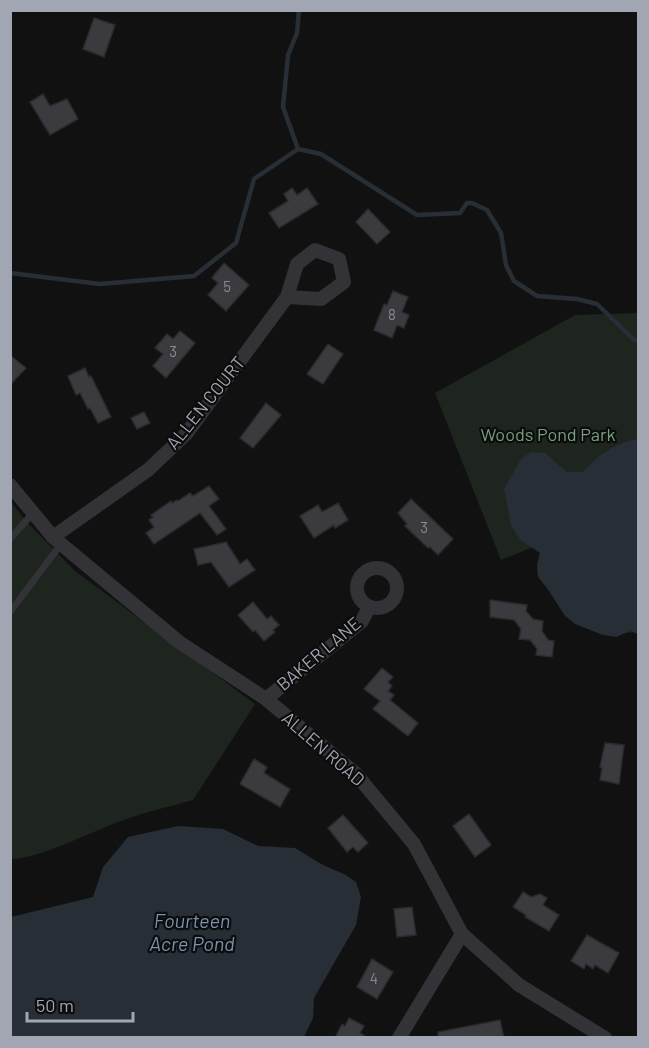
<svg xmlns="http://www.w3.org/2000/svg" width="649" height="1048" font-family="Barlow,sans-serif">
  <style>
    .green { fill: #1d251e }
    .water { fill: #272e36 }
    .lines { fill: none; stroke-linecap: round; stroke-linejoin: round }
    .stream { stroke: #272e36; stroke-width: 4.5 }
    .building { fill: #3b3b3f; stroke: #2b2b2e; stroke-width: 1.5 }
    .service { stroke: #323237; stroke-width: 7 }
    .minor { stroke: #323237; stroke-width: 14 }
    .labels { text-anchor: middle; stroke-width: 4.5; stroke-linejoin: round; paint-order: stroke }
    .number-label { font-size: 15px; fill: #888b96 }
    .street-label { font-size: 18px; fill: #a2a6b3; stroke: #0c0c0d }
    .park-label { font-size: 18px; fill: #789f7d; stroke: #0c0c0d }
    .water-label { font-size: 20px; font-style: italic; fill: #7892af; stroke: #0c0c0d }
  </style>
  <rect width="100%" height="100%" fill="#111112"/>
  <g class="green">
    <polygon points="638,313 638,632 608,634 550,540 501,560 435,393 575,315"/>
    <path d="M11,502l14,18 50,51 180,133 -62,96c-24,7 -49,12 -72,21 -29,10 -81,38 -110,38z"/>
  </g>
  <g class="water">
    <path d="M638,439v195l-8,-3 -14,6 -13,-2 -28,-11 -10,-8 -18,-28 -9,-11 -1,-12 3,-12 -20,-13 -9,-15 -7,-36 17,-30 10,-7 14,1 22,19h16c14,-16 33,-30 55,-33z"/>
    <polygon points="178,826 223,829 258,846 295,848 323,865 344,874 356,882 361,897 356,925 314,998 313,1018 304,1037 11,1037 11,917 93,897 103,867 128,837"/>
  </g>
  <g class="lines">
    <g class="stream">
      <polyline points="298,149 321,154 417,215 460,213 467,203 472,203 487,210 501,233 506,265 514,281 537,296 577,299 597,304 633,339 638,341"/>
      <polyline points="298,149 283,107 288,55 297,33 299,10"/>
      <polyline points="10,273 100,284 194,276 236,243 254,179 298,149"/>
    </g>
  </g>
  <g class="building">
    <polygon points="94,18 115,25 104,57 83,49"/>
    <polygon points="43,94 50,106 67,99 78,119 50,135 30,102"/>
    <polygon points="292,188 297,195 307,188 318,204 279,228 269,213 288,201 284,194"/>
    <polygon points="368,209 390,232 377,244 356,222"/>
    <polygon points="224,263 249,285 226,311 208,295 218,283 212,278"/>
    <polygon points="393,291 408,297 402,312 409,315 404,328 397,325 392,338 374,330 384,304 387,305"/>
    <polygon points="180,331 195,343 166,378 153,366 163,354 155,348 167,334 173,339"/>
    <polygon points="328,344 343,354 323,384 307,374"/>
    <polygon points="10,355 26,368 10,385"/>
    <polygon points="85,368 89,377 91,376 111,417 98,423 90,408 88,409 80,393 76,395 68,376"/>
    <polygon points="266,403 281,415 253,448 240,438"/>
    <polygon points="144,412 150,423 137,429 131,418"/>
    <polygon points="209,486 219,499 209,506 226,529 217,535 200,513 154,544 146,533 154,527 149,520 153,517 151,515 171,501 172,503 177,500 178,501 190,493 193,496"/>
    <polygon points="411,499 453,539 438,555 430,547 428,548 405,526 407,524 398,513"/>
    <polygon points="338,503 348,520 335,528 334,525 314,538 300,516 318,505 322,512"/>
    <polygon points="226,542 240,564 247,559 255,570 229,587 211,562 198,565 194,549"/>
    <polygon points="490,600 527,605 526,611 533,619 543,621 542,631 548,640 554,641 552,657 536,655 537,649 530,640 519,639 521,629 514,620 490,617"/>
    <polygon points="253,602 267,619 271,616 279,625 273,630 275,632 264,641 255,630 253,632 238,615"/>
    <polygon points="382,668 393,677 388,682 392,686 388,691 394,695 390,700 418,723 408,736 373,709 380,701 364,689"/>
    <polygon points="605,743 624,745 619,784 600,780 602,768 600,767"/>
    <polygon points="254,759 267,767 264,773 290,789 280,807 240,784"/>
    <polygon points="469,814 491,845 475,857 453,826"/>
    <polygon points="343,815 368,843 358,852 353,847 347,852 328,828"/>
    <polygon points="523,892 531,897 540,894 547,898 543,905 559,915 549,931 525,917 526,915 513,907"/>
    <polygon points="412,907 416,935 397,937 394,909"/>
    <polygon points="587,935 619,953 608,973 595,965 593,969 586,964 584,969 571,961"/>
    <polygon points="372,959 393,972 377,999 357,987"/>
    <polygon points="349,1018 364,1026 360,1033 368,1038 335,1038 342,1024 345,1026"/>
    <polygon points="500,1020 504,1038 438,1038 438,1032"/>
  </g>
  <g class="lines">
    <g class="service">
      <polyline points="10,539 33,513"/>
      <polyline points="10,612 61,544"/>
    </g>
    <g class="minor">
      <polyline points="10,485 53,537 61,544 179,642 266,699 355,773 414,844 462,934 519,985 605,1038"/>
      <polyline points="53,537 148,470 186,434 287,297 321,299 344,282 339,259 315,250 297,264 287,297"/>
      <circle cx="377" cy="588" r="20"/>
      <polyline points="266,699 362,621 369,607"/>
      <polyline points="399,1038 462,934"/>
    </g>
  </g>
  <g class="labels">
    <g class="number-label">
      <text x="227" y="292">5</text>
      <text x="392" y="320">8</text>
      <text x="173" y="357">3</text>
      <text x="424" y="533">3</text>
      <text x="374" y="984">4</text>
    </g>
    <g class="street-label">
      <text transform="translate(206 403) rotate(-51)" y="6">ALLEN COURT</text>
      <text transform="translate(319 654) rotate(-40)" y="6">BAKER LANE</text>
      <text transform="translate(323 749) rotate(41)" y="6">ALLEN ROAD</text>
    </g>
    <g class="park-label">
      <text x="548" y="441">Woods Pond Park</text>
    </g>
    <g class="water-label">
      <text x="192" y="928">Fourteen<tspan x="192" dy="23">Acre Pond</tspan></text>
    </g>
  </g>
  <rect width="649" height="1048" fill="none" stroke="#a2a6b3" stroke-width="24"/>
  <path d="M27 1012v9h106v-9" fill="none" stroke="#a2a6b3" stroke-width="3"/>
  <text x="36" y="1012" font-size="18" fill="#a2a6b3" stroke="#0c0c0d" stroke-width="4.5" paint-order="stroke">50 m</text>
</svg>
